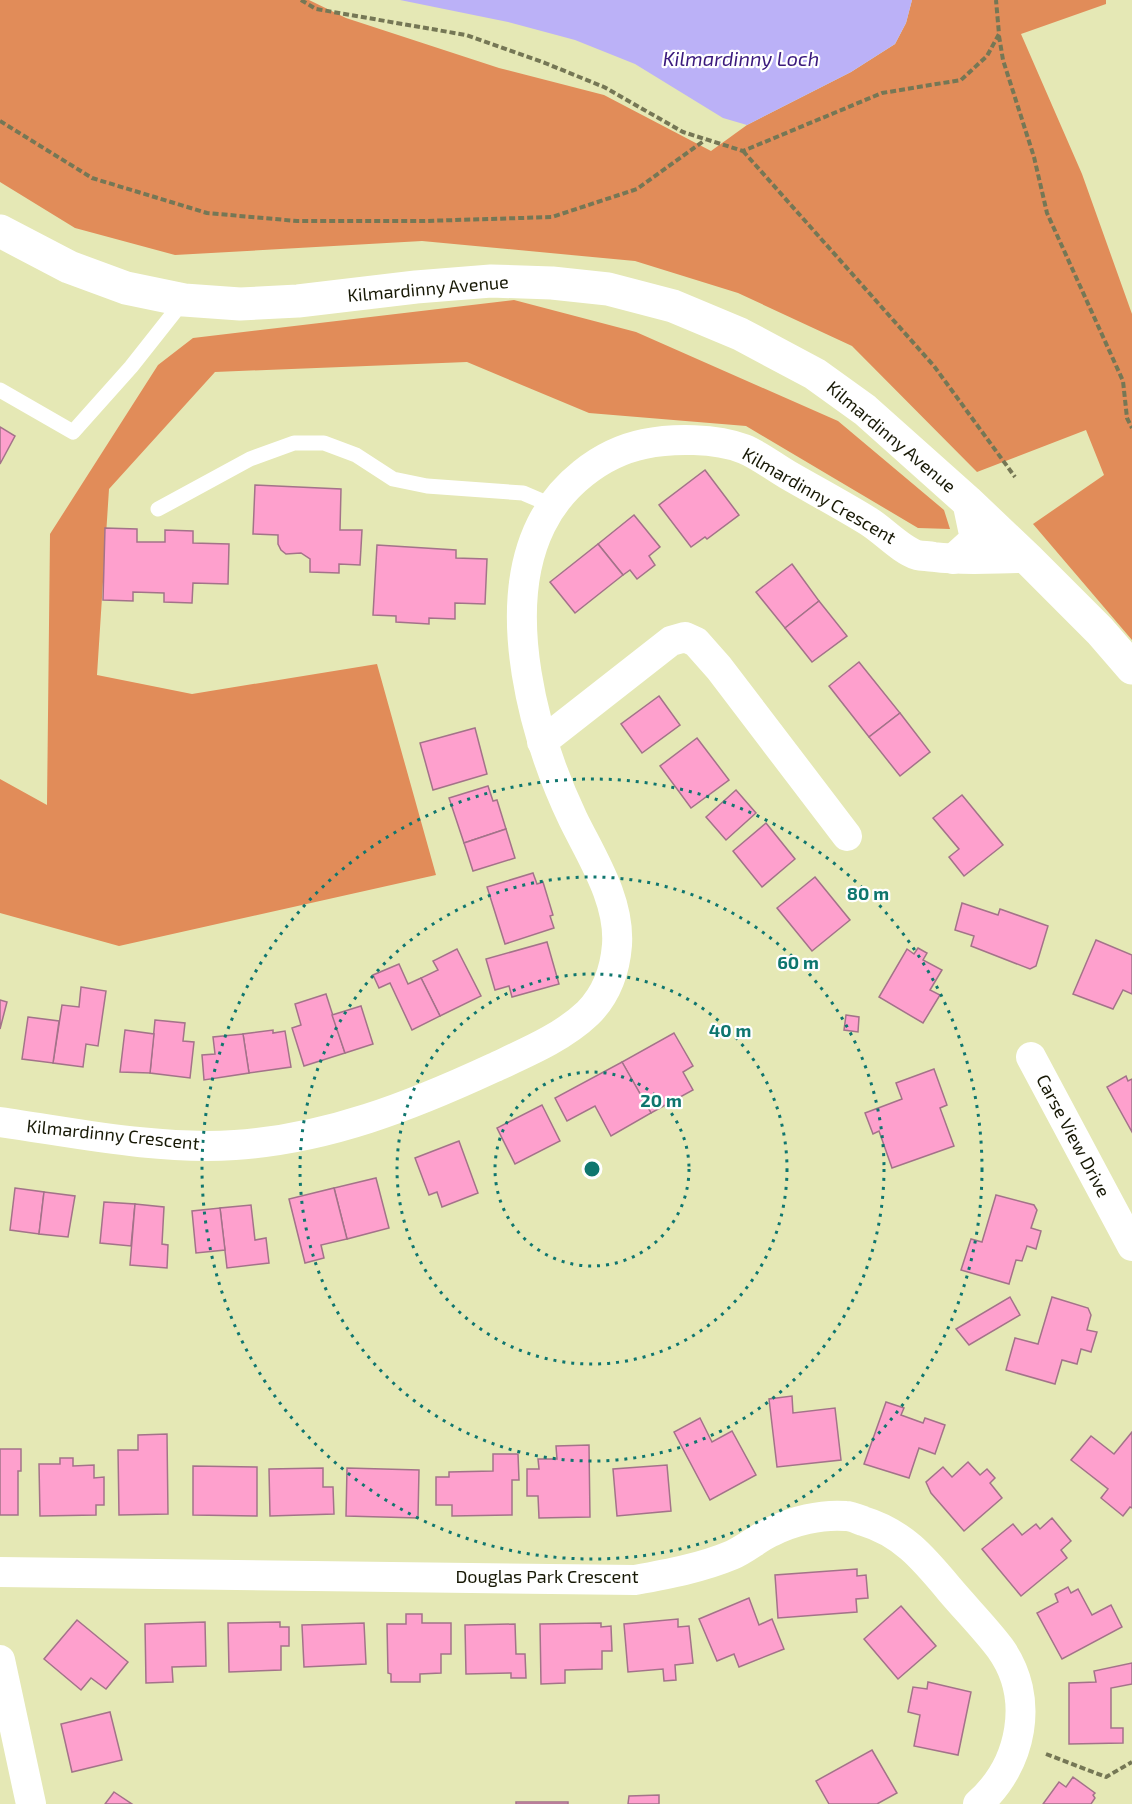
<svg xmlns="http://www.w3.org/2000/svg" width="1132" height="1804" font-family="'Exo 2',sans-serif">
  <style>
    .forest { fill: #e18c59 }
    .water { fill: #bbb1f7 }
    .building { fill: #fea0cd; stroke: #a37389; stroke-width: 1.5 }
    .lines { fill: none; stroke-linecap: round; stroke-linejoin: round }
    .path { stroke: #757755; stroke-width: 4; stroke-dasharray: 6 3; stroke-linecap: butt }
    .lane { stroke: #fff; stroke-width: 15 }
    .street { stroke: #fff; stroke-width: 30 }
    .secondary { stroke: #fff; stroke-width: 33 }
    .ring { fill: none; stroke: #0f766e; stroke-width: 3; stroke-dasharray: 3 6 }
    .labels { text-anchor: middle; stroke-width: 4.5; stroke-linejoin: round; paint-order: stroke }
    .street-label { font-size: 18px; fill: #181906; stroke: #fff }
    .water-label { font-size: 20px; font-style: italic; fill: #3b1a7d; stroke: #fff }
    .centre { fill: #0f766e; stroke: #fff; stroke-width: 3 }
    .ring-label { font-size: 18px; text-anchor: middle; font-weight: bold; fill: #0f766e; stroke: #fff; stroke-width: 4.5; stroke-linejoin: round; paint-order: stroke }
  </style>
  <rect width="100%" height="100%" fill="#e5e8b5"/>
  <g class="forest">
    <polygon points="0,0 309,0 346,18 499,68 604,95 711,151 747,125 851,72 895,44 906,23 912,0 1106,0 1106,4 1021,34 1082,174 1132,314 1132,640 1033,524 1104,475 1086,430 977,472 852,346 738,293 635,261 422,241 175,255 75,228 0,182"/>
    <polygon points="514,300 636,332 838,421 944,510 950,529 918,528 746,426 589,413 467,362 215,372 109,489 97,675 192,694 377,664 436,875 119,946 0,913 0,779 47,805 50,534 158,365 193,338"/>
  </g>
  <polygon class="water" points="400,0 912,0 906,23 895,44 851,72 747,125 723,118 635,64 575,40 508,22"/>
  <g class="building">
    <polygon points="0,427 15,436 0,464"/>
    <polygon points="705,470 739,515 707,539 705,537 691,547 659,505"/>
    <polygon points="255,485 341,489 340,530 362,530 360,565 339,564 339,573 310,572 310,559 301,553 286,554 281,550 278,544 278,535 253,534"/>
    <polygon points="634,515 660,547 649,556 655,565 637,579 630,570 623,575 598,544"/>
    <polygon points="105,528 137,529 137,542 165,542 165,530 193,531 193,543 229,544 228,584 193,583 192,603 164,602 164,593 133,592 133,601 103,600"/>
    <polygon points="598,544 623,575 575,613 550,582"/>
    <polygon points="377,545 456,550 456,558 487,559 485,604 455,603 455,619 429,618 429,624 396,622 396,616 373,615"/>
    <polygon points="792,564 819,601 785,628 756,592"/>
    <polygon points="819,601 847,636 812,662 785,628"/>
    <polygon points="859,662 900,713 869,737 829,686"/>
    <polygon points="659,696 680,725 642,753 621,724"/>
    <polygon points="900,713 930,752 900,776 869,737"/>
    <polygon points="475,728 487,774 433,790 420,743"/>
    <polygon points="697,738 729,780 691,808 660,766"/>
    <polygon points="488,786 493,801 497,800 506,829 464,843 449,798"/>
    <polygon points="736,790 756,813 726,840 706,817"/>
    <polygon points="962,795 1003,845 964,876 949,857 959,849 933,818"/>
    <polygon points="766,823 795,859 762,887 733,851"/>
    <polygon points="506,829 515,858 473,871 464,843"/>
    <polygon points="533,873 537,884 543,882 553,915 550,916 554,928 505,944 487,887"/>
    <polygon points="815,877 850,920 812,951 777,908"/>
    <polygon points="962,903 998,915 1000,909 1048,926 1036,966 1030,969 971,946 974,936 955,930"/>
    <polygon points="1096,940 1132,955 1132,994 1123,990 1113,1009 1073,994"/>
    <polygon points="547,942 559,984 512,997 509,986 495,990 486,959"/>
    <polygon points="918,948 927,953 923,960 942,970 930,990 940,995 923,1023 879,997 907,949 914,954"/>
    <polygon points="457,949 481,996 440,1016 421,978 438,970 433,961"/>
    <polygon points="399,964 408,984 421,978 440,1016 412,1030 390,983 379,988 373,975"/>
    <polygon points="81,987 106,991 98,1046 86,1044 83,1067 53,1063 62,1005 79,1007"/>
    <polygon points="326,994 345,1053 304,1066 292,1028 301,1025 295,1004"/>
    <polygon points="0,1000 7,1002 0,1029"/>
    <polygon points="361,1006 373,1044 345,1053 332,1015"/>
    <polygon points="846,1015 859,1017 858,1032 844,1030"/>
    <polygon points="28,1017 59,1021 53,1063 22,1059"/>
    <polygon points="155,1020 185,1023 183,1041 194,1042 190,1078 150,1073"/>
    <polygon points="125,1030 154,1034 150,1073 120,1072"/>
    <polygon points="273,1030 273,1033 285,1031 291,1067 249,1073 243,1034"/>
    <polygon points="674,1033 693,1066 683,1072 693,1090 651,1113 622,1062"/>
    <polygon points="243,1034 249,1073 204,1080 202,1055 215,1054 213,1037"/>
    <polygon points="622,1062 651,1113 611,1136 595,1106 567,1121 555,1098"/>
    <polygon points="934,1069 947,1105 940,1108 954,1146 892,1168 879,1131 873,1134 865,1113 902,1099 896,1083"/>
    <polygon points="1126,1076 1128,1081 1132,1079 1132,1132 1107,1087"/>
    <polygon points="542,1105 560,1141 515,1164 497,1128"/>
    <polygon points="459,1141 478,1193 442,1207 437,1192 429,1195 415,1158"/>
    <polygon points="376,1178 389,1228 347,1239 334,1188"/>
    <polygon points="15,1188 44,1192 39,1234 10,1230"/>
    <polygon points="334,1188 347,1239 321,1245 324,1258 305,1263 289,1199"/>
    <polygon points="44,1192 75,1196 68,1237 39,1234"/>
    <polygon points="996,1195 1034,1205 1037,1210 1031,1228 1041,1231 1036,1249 1027,1246 1022,1261 1016,1260 1009,1284 961,1270 971,1239 982,1242"/>
    <polygon points="104,1202 135,1204 131,1246 100,1243"/>
    <polygon points="135,1204 164,1207 162,1244 168,1245 167,1268 130,1265"/>
    <polygon points="251,1205 255,1240 266,1238 269,1263 227,1268 220,1208"/>
    <polygon points="220,1208 225,1250 196,1253 192,1211"/>
    <polygon points="1010,1297 1020,1315 969,1345 956,1329"/>
    <polygon points="1052,1297 1088,1308 1091,1315 1087,1330 1097,1332 1091,1352 1081,1349 1077,1364 1062,1360 1055,1384 1006,1370 1015,1338 1038,1344"/>
    <polygon points="792,1396 793,1413 835,1408 841,1460 777,1467 769,1399"/>
    <polygon points="886,1402 904,1408 901,1415 923,1423 925,1418 945,1425 935,1454 919,1448 909,1478 864,1464"/>
    <polygon points="700,1418 712,1442 732,1431 756,1475 710,1500 674,1432"/>
    <polygon points="1132,1432 1132,1508 1130,1507 1123,1516 1101,1498 1108,1489 1071,1460 1091,1436 1114,1454"/>
    <polygon points="167,1434 168,1514 119,1515 118,1450 138,1450 138,1435"/>
    <polygon points="589,1445 590,1517 539,1518 538,1496 527,1496 527,1469 539,1469 538,1459 557,1459 556,1446"/>
    <polygon points="0,1449 21,1449 21,1471 18,1471 18,1515 0,1515"/>
    <polygon points="493,1454 518,1454 519,1480 512,1480 512,1515 452,1516 452,1505 436,1505 436,1477 449,1477 449,1472 493,1471"/>
    <polygon points="60,1458 73,1458 73,1466 94,1465 94,1478 104,1477 104,1505 96,1505 96,1515 40,1516 39,1464 60,1464"/>
    <polygon points="968,1462 980,1475 987,1469 995,1478 990,1483 1002,1498 964,1531 931,1493 926,1482 943,1467 952,1477"/>
    <polygon points="667,1465 671,1511 617,1516 613,1469"/>
    <polygon points="193,1466 257,1467 257,1516 193,1515"/>
    <polygon points="323,1468 323,1487 333,1487 334,1514 270,1516 269,1469"/>
    <polygon points="347,1468 419,1470 418,1518 346,1516"/>
    <polygon points="1052,1518 1071,1541 1061,1550 1067,1558 1021,1596 982,1549 1013,1524 1022,1535 1036,1524 1040,1529"/>
    <polygon points="857,1569 857,1576 866,1575 868,1598 856,1599 857,1612 778,1618 775,1575"/>
    <polygon points="1068,1587 1071,1593 1078,1589 1092,1615 1111,1605 1122,1627 1062,1659 1037,1613 1058,1602 1055,1594"/>
    <polygon points="749,1598 759,1625 772,1619 784,1649 739,1667 734,1654 717,1661 699,1619"/>
    <polygon points="901,1606 936,1646 898,1679 864,1639"/>
    <polygon points="406,1614 422,1614 422,1623 451,1623 451,1654 441,1654 441,1673 420,1674 420,1682 391,1682 391,1674 388,1673 387,1624 406,1624"/>
    <polygon points="678,1619 678,1627 689,1626 693,1663 675,1665 676,1680 664,1681 663,1669 628,1672 624,1624"/>
    <polygon points="77,1620 128,1662 106,1689 91,1678 81,1690 44,1659"/>
    <polygon points="205,1622 206,1666 172,1667 173,1682 146,1683 145,1624"/>
    <polygon points="280,1622 280,1627 289,1627 289,1646 281,1646 281,1670 229,1672 228,1623"/>
    <polygon points="364,1623 366,1664 304,1667 302,1625"/>
    <polygon points="601,1623 601,1627 611,1626 612,1651 602,1651 602,1669 565,1670 565,1683 541,1684 540,1624"/>
    <polygon points="515,1624 516,1654 525,1654 526,1678 511,1678 511,1673 466,1674 465,1625"/>
    <polygon points="1132,1663 1132,1684 1111,1688 1111,1728 1123,1728 1123,1743 1069,1744 1069,1683 1096,1682 1094,1671"/>
    <polygon points="928,1682 971,1692 958,1755 914,1746 920,1715 908,1712 913,1687 927,1689"/>
    <polygon points="110,1712 122,1760 72,1772 61,1724"/>
    <polygon points="872,1750 897,1793 877,1804 829,1804 816,1781"/>
    <polygon points="1073,1777 1095,1793 1093,1795 1095,1798 1091,1804 1043,1804 1059,1782 1066,1787"/>
    <polygon points="114,1792 132,1804 105,1804"/>
    <polygon points="659,1795 659,1804 628,1804 629,1796"/>
    <rect x="516" y="1802" width="52" height="2"/>
  </g>
  <g class="lines">
    <g class="path">
      <polyline points="301,0 316,9 466,35 545,63 604,87 683,132 743,151 882,93 961,80 987,56 999,34 996,0"/>
      <polyline points="999,36 1003,60 1034,157 1047,213 1123,381 1127,418 1132,428"/>
      <polyline points="0,121 92,178 207,213 297,221 425,221 552,217 637,189 705,140"/>
      <polyline points="743,151 934,366 1015,477"/>
      <polyline points="1046,1754 1106,1777 1132,1762"/>
    </g>
    <g class="lane">
      <polyline points="0,390 73,432 131,367 184,300"/>
      <polyline points="158,509 250,459 294,443 324,443 356,455 393,479 427,486 523,493 551,505"/>
    </g>
    <g class="street">
      <polyline points="953,559 975,539 967,501"/>
      <polyline points="542,742 671,641 685,637 696,642 719,668 847,836"/>
      <polyline points="1031,1057 1132,1246"/>
      <path d="M0,1122c77,11 157,28 235,23 92,-6 176,-39 258,-77 32,-15 69,-30 95,-55 18,-18 27,-43 29,-68 3,-45 -25,-87 -44,-126 -39,-82 -74,-209 -32,-294 19,-39 59,-72 103,-81 28,-6 72,-6 100,5 15,6 30,18 44,26 26,15 54,30 80,46 15,9 33,29 49,34 5,1 11,1 17,2 30,4 62,1 93,1"/>
      <path d="M0,1572l635,8c33,-6 66,-12 97,-25 14,-6 26,-17 39,-23 22,-11 50,-18 75,-16 5,0 12,3 17,5 40,12 61,38 87,69 16,19 35,38 50,58 36,50 22,117 -22,156"/>
      <polyline points="0,1660 31,1804"/>
    </g>
    <polyline class="secondary" points="0,231 69,267 126,288 184,300 240,304 298,301 416,287 491,281 552,283 608,289 673,306 740,334 815,374 865,410 967,501 1027,558 1100,631 1132,668"/>
  </g>
  <g class="ring">
    <circle cx="592" cy="1169" r="97"/>
    <circle cx="592" cy="1169" r="195"/>
    <circle cx="592" cy="1169" r="292"/>
    <circle cx="592" cy="1169" r="390"/>
  </g>
  <g class="labels">
    <g class="street-label">
      <text transform="translate(428 289) rotate(-5)" y="6">Kilmardinny Avenue</text>
      <text transform="translate(891 437) rotate(40)" y="6">Kilmardinny Avenue</text>
      <text transform="translate(819 496) rotate(30)" y="6">Kilmardinny Crescent</text>
      <text transform="translate(113 1135) rotate(6)" y="6">Kilmardinny Crescent</text>
      <text transform="translate(1073 1136) rotate(62)" y="6">Carse View Drive</text>
      <text x="547" y="1583">Douglas Park Crescent</text>
    </g>
    <g class="water-label">
      <text x="741" y="66">Kilmardinny Loch</text>
    </g>
  </g>
  <circle cx="592" cy="1169" r="9" class="centre"/>
  <g class="ring-label">
    <text x="868" y="900">80 m</text>
    <text x="798" y="969">60 m</text>
    <text x="730" y="1037">40 m</text>
    <text x="661" y="1107">20 m</text>
  </g>
</svg>
